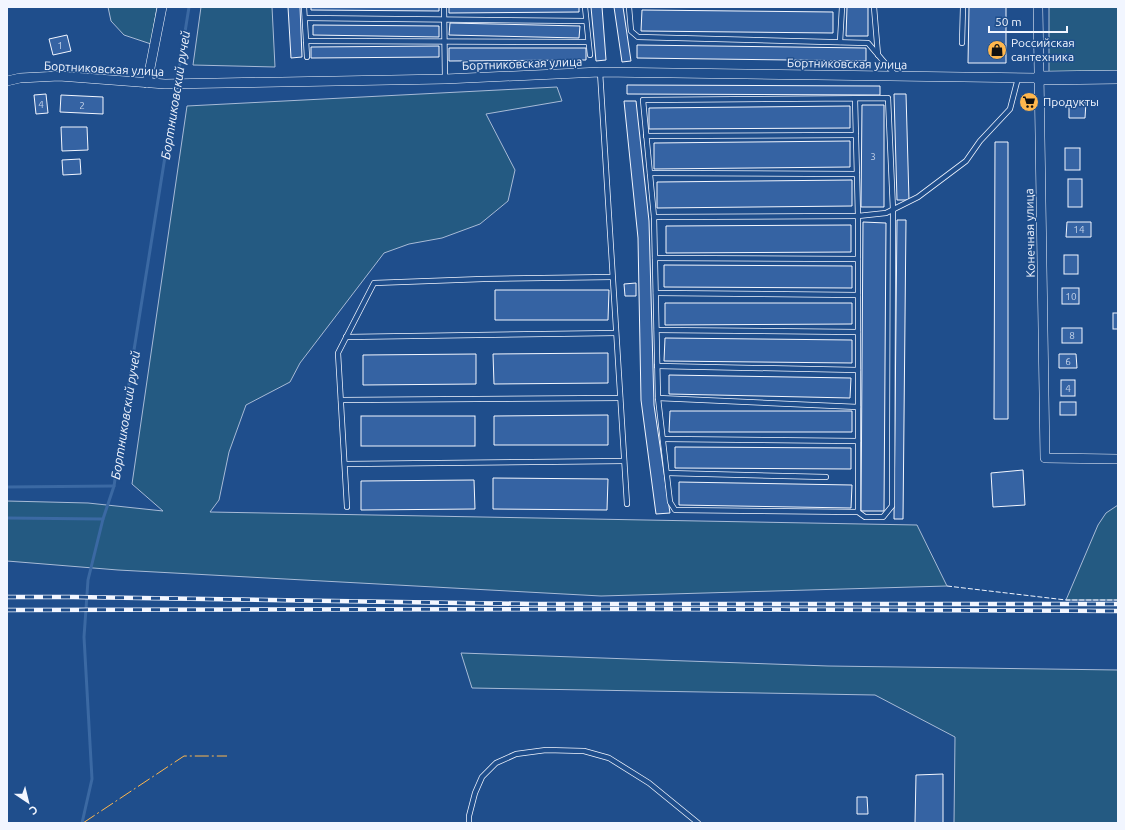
<svg xmlns="http://www.w3.org/2000/svg" width="1125" height="830" font-family="Ubuntu,sans-serif">
  <style>
    .green { fill: #245a82; stroke: #a8bbd7 }
    .lines { fill: none; stroke-linecap: round; stroke-linejoin: round }
    .stream { stroke: #3b69a3; stroke-width: 3 }
    .building { fill: #3563a3; stroke: #f2f6ff }
    .lane-casing { stroke: #f2f6ff; stroke-width: 6 }
    .street-casing { stroke: #f2f6ff; stroke-width: 10 }
    .secondary-casing { stroke: #f2f6ff; stroke-width: 14 }
    .lane { stroke: #1f4e8c; stroke-width: 4.5 }
    .street { stroke: #1f4e8c; stroke-width: 9 }
    .secondary { stroke: #1f4e8c; stroke-width: 13 }
    .rail-casing { stroke: #f2f6ff; stroke-width: 4.5 }
    .rail { stroke: #1f4e8c; stroke-width: 3; stroke-dasharray: 9; stroke-linecap: butt }
    .fence { stroke: #f2f6ff; stroke-width: 1; stroke-dasharray: 5 2; stroke-linecap: butt }
    .power { stroke: #ffb74d; stroke-width: 1; stroke-dasharray: 14 3 2 3; stroke-linecap: butt }
    .labels { text-anchor: middle; stroke-width: 3; stroke-linejoin: round; paint-order: stroke }
    .number-label { font-size: 10px; fill: #c3d1e8 }
    .poi-label { font-size: 12px; fill: #f2f6ff; stroke: #1f4e8c; text-anchor: start }
    .street-label { font-size: 12px; fill: #f2f6ff; stroke: #1f4e8c }
    .water-label { font-size: 13px; font-style: italic; fill: #f2f6ff; stroke: #1f4e8c }
  </style>
  <rect width="100%" height="100%" fill="#1f4e8c"/>
  <g class="green">
    <polygon points="108,7 157,7 151,44 124,35 111,21"/>
    <polygon points="201,7 272,7 275,67 193,65"/>
    <rect x="1049" y="7" width="69" height="65"/>
    <polygon points="557,87 562,101 486,114 515,170 508,201 480,224 442,238 409,244 384,253 300,363 290,382 246,405 229,452 219,500 210,512 917,525 947,586 601,596 118,570 7,561 7,501 88,503 163,511 132,484 187,106"/>
    <polygon points="1118,505 1118,600 1066,600 1098,525 1106,513"/>
    <polygon points="461,653 828,666 1118,670 1118,823 954,823 955,737 875,695 472,688"/>
  </g>
  <g class="lines">
    <g class="stream">
      <polyline points="7,487 114,486"/>
      <polyline points="7,518 103,519"/>
      <polyline points="82,823 92,779 84,637 88,580 103,519 114,486 134,350 189,7"/>
    </g>
  </g>
  <g class="building">
    <polygon points="288,7 300,7 302,57 291,58"/>
    <polygon points="311,7 439,7 439,11 311,10"/>
    <polygon points="449,7 579,7 579,12 449,13"/>
    <polygon points="591,7 602,7 606,60 596,61"/>
    <polygon points="614,7 623,7 631,61 622,62"/>
    <polygon points="847,7 868,7 868,36 846,36"/>
    <polygon points="969,7 1006,7 1006,63 968,63"/>
    <polygon points="642,10 833,12 833,33 641,31"/>
    <polygon points="450,23 580,26 579,38 449,35"/>
    <polygon points="313,25 439,26 439,37 313,35"/>
    <polygon points="67,35 71,51 53,55 49,39"/>
    <polygon points="637,45 866,48 866,61 637,58"/>
    <polygon points="439,46 439,57 311,58 311,47"/>
    <polygon points="449,48 586,48 586,60 449,61"/>
    <polygon points="627,85 880,86 880,95 627,94"/>
    <polygon points="46,94 48,113 36,114 34,95"/>
    <polygon points="894,94 906,94 909,200 897,200"/>
    <polygon points="61,95 103,97 103,114 60,112"/>
    <polygon points="1022,98 1035,98 1035,107 1022,108"/>
    <polygon points="624,101 636,101 649,221 654,405 670,513 656,514 641,400 638,238"/>
    <polygon points="1069,102 1086,102 1085,118 1069,118"/>
    <polygon points="862,105 884,105 884,207 861,207"/>
    <polygon points="850,106 850,128 649,129 649,108"/>
    <polygon points="61,127 87,127 88,150 62,151"/>
    <polygon points="850,141 850,167 654,169 654,143"/>
    <polygon points="995,142 1008,142 1008,419 994,419"/>
    <rect x="1065" y="148" width="15" height="22"/>
    <polygon points="80,159 81,174 63,175 62,160"/>
    <rect x="1068" y="179" width="14" height="28"/>
    <polygon points="852,180 852,206 657,208 657,182"/>
    <polygon points="897,220 906,220 903,519 894,519"/>
    <polygon points="863,222 886,223 884,511 861,511"/>
    <polygon points="1067,222 1091,222 1091,237 1066,237"/>
    <polygon points="851,225 851,252 666,253 666,226"/>
    <rect x="1064" y="255" width="14" height="19"/>
    <polygon points="664,265 852,266 852,288 664,287"/>
    <polygon points="636,283 636,296 625,296 624,284"/>
    <rect x="1062" y="288" width="17" height="16"/>
    <polygon points="495,290 609,290 608,320 495,320"/>
    <polygon points="665,303 852,303 852,324 665,325"/>
    <rect x="1113" y="313" width="5" height="16"/>
    <rect x="1062" y="328" width="20" height="15"/>
    <polygon points="665,338 852,340 852,363 664,361"/>
    <polygon points="608,353 608,383 494,384 493,354"/>
    <polygon points="476,354 476,384 363,385 363,355"/>
    <polygon points="1059,354 1076,354 1077,368 1059,368"/>
    <polygon points="669,375 851,378 850,398 669,394"/>
    <rect x="1061" y="380" width="14" height="16"/>
    <rect x="1060" y="402" width="16" height="13"/>
    <polygon points="670,411 852,411 852,432 669,432"/>
    <polygon points="608,415 608,445 494,445 494,416"/>
    <rect x="361" y="416" width="114" height="30"/>
    <polygon points="675,447 851,448 851,469 675,468"/>
    <polygon points="1023,470 1025,505 993,507 991,473"/>
    <polygon points="493,478 608,479 607,510 493,509"/>
    <polygon points="474,480 475,509 361,510 361,481"/>
    <polygon points="679,482 852,485 851,508 679,505"/>
    <polygon points="943,774 943,823 915,823 916,775"/>
    <polygon points="857,797 867,797 868,814 857,814"/>
  </g>
  <g class="lines">
    <defs>
      <g id="lane">
        <polyline points="304,7 307,57"/>
        <polyline points="444,7 445,79"/>
        <polyline points="585,7 590,55"/>
        <polyline points="629,7 631,31 638,37 868,43 896,76"/>
        <polyline points="874,7 878,55"/>
        <polyline points="305,18 586,21"/>
        <polyline points="306,41 588,42"/>
        <polyline points="840,42 842,7"/>
        <polyline points="962,43 963,7"/>
        <polyline points="600,72 627,504"/>
        <polyline points="855,99 858,216 858,512 675,510 670,502 658,398 654,217 643,100 888,98 893,210 892,506 883,517 865,517 858,512"/>
        <polyline points="646,136 856,135"/>
        <polyline points="650,173 857,174"/>
        <polyline points="654,217 858,216 886,213 918,197 966,161 980,141 1010,109 1018,78"/>
        <polyline points="655,258 858,259"/>
        <polyline points="656,293 858,295"/>
        <polyline points="657,330 858,332"/>
        <polyline points="346,337 616,333"/>
        <polyline points="657,366 858,370"/>
        <polyline points="658,398 858,407"/>
        <polyline points="341,400 620,398"/>
        <polyline points="663,439 858,441"/>
        <polyline points="345,464 624,461"/>
        <polyline points="667,473 826,477"/>
        <polyline points="347,507 338,353 374,283 483,279 612,277"/>
        <polyline points="469,823 469,816 475,793 482,777 496,763 516,754 546,750 584,751 609,758 649,783 698,823"/>
      </g>
      <g id="street">
        <polyline points="1038,7 1045,458 1118,459"/>
        <polyline points="7,81 20,78 59,76 165,84 445,79 600,72 1039,78"/>
        <polyline points="147,83 162,7"/>
      </g>
      <polyline id="secondary" points="1039,78 1118,77"/>
    </defs>
    <use href="#lane" class="lane-casing"/>
    <use href="#street" class="street-casing"/>
    <use href="#secondary" class="secondary-casing"/>
    <use href="#lane" class="lane"/>
    <use href="#street" class="street"/>
    <use href="#secondary" class="secondary"/>
    <defs>
      <g id="rail">
        <polyline points="7,597 73,597 533,604 1118,604"/>
        <polyline points="7,610 636,609 1118,611"/>
      </g>
    </defs>
    <use href="#rail" class="rail-casing"/>
    <use href="#rail" class="rail"/>
    <polyline class="fence" points="947,586 1066,600 1118,600"/>
    <polyline class="power" points="83,823 184,756 227,756"/>
  </g>
  <defs>
    <symbol id="shop-disc" viewBox="-11 -11 22 22"><circle r="9.5" fill="#ffb74d" stroke="#1f4e8c"/><path d="M-5-2.5h2.3a2.7 3.5 0 0 1 5.4 0H5L5.5 6h-11ZM-1.5-2.5h3a1.5 2.3 0 0 0-3 0Z" fill="#111"/></symbol>
    <symbol id="supermarket-disc" viewBox="-11 -11 22 22"><circle r="9.5" fill="#ffb74d" stroke="#1f4e8c"/><path d="M-6-5.5h2.5l.6 2H6L4.5 2H-2.5L-4.4-4H-6ZM-1.5 3.2a1.3 1.3 0 1 0 .1 0ZM3 3.2a1.3 1.3 0 1 0 .1 0Z" fill="#111"/></symbol>
  </defs>
  <g fill-rule="evenodd">
    <use href="#shop-disc" x="986" y="39" width="22" height="22"/>
    <use href="#supermarket-disc" x="1018" y="91" width="22" height="22"/>
  </g>
  <g class="labels">
    <g class="number-label">
      <text x="60" y="49">1</text>
      <text x="41" y="108">4</text>
      <text x="82" y="109">2</text>
      <text x="873" y="160">3</text>
      <text x="1079" y="233">14</text>
      <text x="1071" y="300">10</text>
      <text x="1072" y="339">8</text>
      <text x="1068" y="365">6</text>
      <text x="1068" y="392">4</text>
    </g>
    <g class="poi-label">
      <text x="1011" y="47">Российская<tspan x="1011" dy="14">сантехника</tspan></text>
      <text x="1043" y="106">Продукты</text>
    </g>
    <g class="street-label">
      <text transform="translate(522 64) rotate(-2)" y="4">Бортниковская улица</text>
      <text transform="translate(847 64) rotate(1)" y="4">Бортниковская улица</text>
      <text transform="translate(104 69) rotate(3)" y="4">Бортниковская улица</text>
      <text transform="translate(1030 233) rotate(-91)" y="4">Конечная улица</text>
    </g>
    <g class="water-label">
      <text transform="translate(175 95) rotate(-81)" y="5">Бортниковский ручей</text>
      <text transform="translate(125 415) rotate(-81)" y="5">Бортниковский ручей</text>
    </g>
  </g>
  <rect width="1125" height="830" fill="none" stroke="#f2f6ff" stroke-width="16"/>
  <g transform="translate(28 802) rotate(145)" stroke="#1f4e8c" stroke-width="3" paint-order="stroke">
  <path d="M0-3L7 15L0 10L-7 15Z" fill="#f2f6ff"/>
  <text y="-6" font-size="11" font-weight="bold" text-anchor="middle" fill="#f2f6ff">С</text>
  </g>
  <path d="M989 26v6h78v-6" fill="none" stroke="#f2f6ff" stroke-width="2"/>
  <text x="995" y="26" font-size="12" fill="#f2f6ff" stroke="#1f4e8c" stroke-width="3" paint-order="stroke">50 m</text>
</svg>
